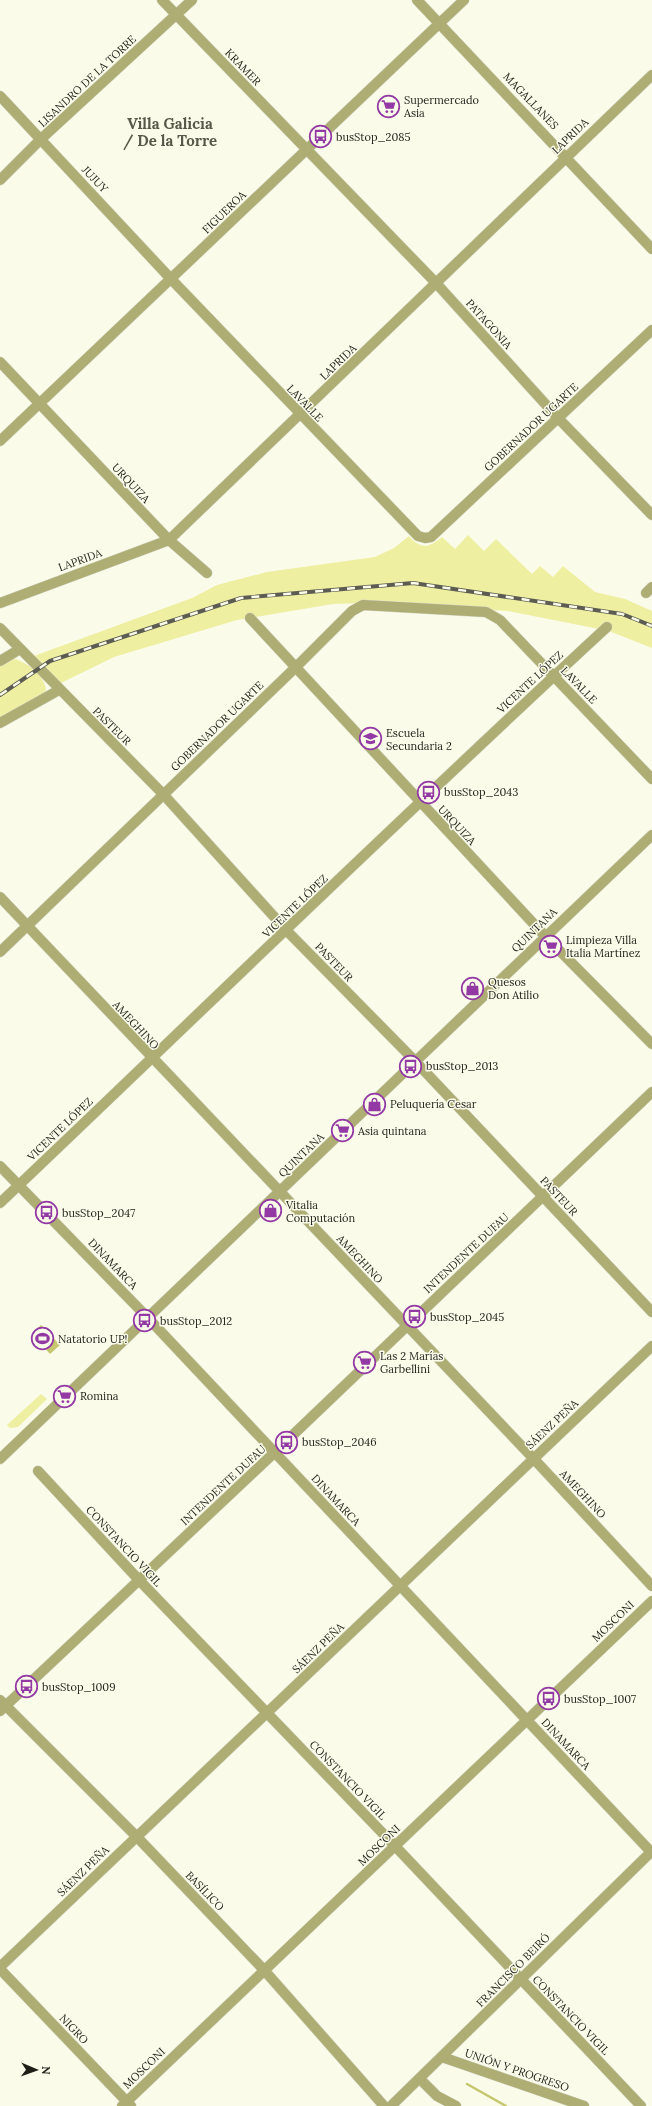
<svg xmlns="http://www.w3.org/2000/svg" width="652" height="2106" font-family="Lora,serif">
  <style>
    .green { fill: #efefa2 }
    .water { fill: #c6c66e }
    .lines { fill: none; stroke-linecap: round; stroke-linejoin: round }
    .stream { stroke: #c6c66e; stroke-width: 2.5 }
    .minor-casing { stroke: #d7d8c8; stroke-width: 11 }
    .minor { stroke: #adad74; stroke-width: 10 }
    .rail-casing { stroke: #5c5c52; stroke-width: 4 }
    .rail { stroke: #fafbe9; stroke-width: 2.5; stroke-dasharray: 8; stroke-linecap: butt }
    .labels { text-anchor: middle; stroke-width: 3; stroke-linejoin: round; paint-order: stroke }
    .street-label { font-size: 11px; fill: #1f1f18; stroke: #fafbe9 }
    .poi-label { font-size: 11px; fill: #1f1f18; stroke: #fafbe9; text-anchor: start }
    .district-label { font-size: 15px; font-weight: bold; fill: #58584a; stroke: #fafbe9 }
  </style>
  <rect width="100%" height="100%" fill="#fafbe9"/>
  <g class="green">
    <path d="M468,535l16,16 12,-12 36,35 8,-8 13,11 10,-11 32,26 30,7 27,12v37l-43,-17 -101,-20 -145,-8 -30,1 -96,16 -123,37 -55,27 -25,-28 158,-58 25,-13 50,-13 108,-15 19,-9 15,-12c12,14 20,12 33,1l13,12z"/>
    <path d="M11,658c13,2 34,17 35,32l-3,4 -43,26v-57z"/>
    <polygon points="41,1394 47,1399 18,1427 10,1428 7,1425"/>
  </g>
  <polygon class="water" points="41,1325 60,1345 50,1354 32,1334"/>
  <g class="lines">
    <polyline class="stream" points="467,2084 506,2106"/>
    <defs>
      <g id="minor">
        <polyline points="162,0 436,283 558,418 652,515"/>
        <polyline points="417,0 652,249"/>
        <polyline points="0,96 171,279 418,536 425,538 431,537 652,330"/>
        <polyline points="0,180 41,139 192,0"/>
        <polyline points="0,362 169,540 207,573"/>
        <polyline points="0,441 464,0"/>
        <polyline points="646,593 652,587"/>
        <polyline points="0,603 169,540 652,75"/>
        <polyline points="250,618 545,936 652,1044"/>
        <polyline points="0,628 163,794 287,931 415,1061 652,1312"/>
        <polyline points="0,661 20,649"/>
        <polyline points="0,723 59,690"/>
        <polyline points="0,897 533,1458 652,1586"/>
        <polyline points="0,952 296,667 352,611 363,605 486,612 500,620 652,779"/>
        <polyline points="0,1166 148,1318 652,1853"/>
        <path d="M0,1203c202,-192 402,-387 607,-576"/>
        <polyline points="0,1459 652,835"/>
        <polyline points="38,1471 139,1580 395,1846 641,2106"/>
        <polyline points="0,1700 137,1837 264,1970 384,2106"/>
        <polyline points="0,1711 275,1452 652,1092"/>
        <polyline points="0,1967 652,1346"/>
        <polyline points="0,1969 131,2106"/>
        <polyline points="442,2057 584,2106"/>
        <polyline points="420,2079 437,2096 456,2106"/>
        <polyline points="122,2106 652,1601"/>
        <polyline points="391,2106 652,1851"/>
      </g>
    </defs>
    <use href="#minor" class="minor-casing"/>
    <use href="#minor" class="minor"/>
    <defs>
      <polyline id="rail" points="0,695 50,661 241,598 413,583 622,614 652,626"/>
    </defs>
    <use href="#rail" class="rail-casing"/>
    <use href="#rail" class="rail"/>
  </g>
  <defs>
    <symbol id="supermarket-ring" viewBox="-11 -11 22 22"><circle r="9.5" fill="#fafbe9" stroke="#9339a4" stroke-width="1.5"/><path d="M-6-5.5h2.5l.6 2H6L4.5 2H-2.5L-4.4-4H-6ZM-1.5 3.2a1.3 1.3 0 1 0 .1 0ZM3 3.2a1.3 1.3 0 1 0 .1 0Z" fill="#9339a4"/></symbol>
    <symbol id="bus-ring" viewBox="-11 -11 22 22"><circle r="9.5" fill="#fafbe9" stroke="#9339a4" stroke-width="1.5"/><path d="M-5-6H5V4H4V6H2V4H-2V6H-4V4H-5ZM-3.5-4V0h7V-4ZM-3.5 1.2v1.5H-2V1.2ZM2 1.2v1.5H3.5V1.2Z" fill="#9339a4"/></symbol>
    <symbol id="school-ring" viewBox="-11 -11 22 22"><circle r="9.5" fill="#fafbe9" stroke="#9339a4" stroke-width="1.5"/><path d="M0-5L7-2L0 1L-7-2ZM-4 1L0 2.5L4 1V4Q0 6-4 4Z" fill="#9339a4"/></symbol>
    <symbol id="shop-ring" viewBox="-11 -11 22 22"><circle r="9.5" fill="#fafbe9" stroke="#9339a4" stroke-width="1.5"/><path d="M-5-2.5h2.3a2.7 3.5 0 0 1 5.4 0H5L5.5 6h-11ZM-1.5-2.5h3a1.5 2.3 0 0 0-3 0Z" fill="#9339a4"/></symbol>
    <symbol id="stadium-ring" viewBox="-11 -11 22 22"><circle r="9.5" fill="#fafbe9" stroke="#9339a4" stroke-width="1.5"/><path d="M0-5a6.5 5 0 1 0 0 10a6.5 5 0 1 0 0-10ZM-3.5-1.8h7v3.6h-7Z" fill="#9339a4"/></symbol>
  </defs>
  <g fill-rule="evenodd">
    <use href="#supermarket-ring" x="376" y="94" width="25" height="25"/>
    <use href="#bus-ring" x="308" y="124" width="25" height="25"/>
    <use href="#school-ring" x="358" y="726" width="25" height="25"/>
    <use href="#bus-ring" x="416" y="780" width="25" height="25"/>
    <use href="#supermarket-ring" x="538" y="934" width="25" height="25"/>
    <use href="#shop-ring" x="460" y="976" width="25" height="25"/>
    <use href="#bus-ring" x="398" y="1054" width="25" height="25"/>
    <use href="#shop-ring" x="362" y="1092" width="25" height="25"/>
    <use href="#supermarket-ring" x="330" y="1118" width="25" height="25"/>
    <use href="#shop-ring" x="258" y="1198" width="25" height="25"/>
    <use href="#bus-ring" x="34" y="1200" width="25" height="25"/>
    <use href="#bus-ring" x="402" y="1304" width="25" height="25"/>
    <use href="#bus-ring" x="132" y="1308" width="25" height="25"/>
    <use href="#stadium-ring" x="30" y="1326" width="25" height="25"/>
    <use href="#supermarket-ring" x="352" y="1350" width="25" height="25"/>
    <use href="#supermarket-ring" x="52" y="1384" width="25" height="25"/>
    <use href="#bus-ring" x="274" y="1430" width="25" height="25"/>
    <use href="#bus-ring" x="14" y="1674" width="25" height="25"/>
    <use href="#bus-ring" x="536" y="1686" width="25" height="25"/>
  </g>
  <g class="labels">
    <g class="street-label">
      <text transform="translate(243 67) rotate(46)" y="4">KRAMER</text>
      <text transform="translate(87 81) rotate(-43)" y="4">LISANDRO DE LA TORRE</text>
      <text transform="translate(531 101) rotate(46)" y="4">MAGALLANES</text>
      <text transform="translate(570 136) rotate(-44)" y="4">LAPRIDA</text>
      <text transform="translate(95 179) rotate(47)" y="4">JUJUY</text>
      <text transform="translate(224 212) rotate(-44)" y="4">FIGUEROA</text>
      <text transform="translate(489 324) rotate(48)" y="4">PATAGONIA</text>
      <text transform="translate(338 362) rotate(-44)" y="4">LAPRIDA</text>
      <text transform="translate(305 403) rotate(46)" y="4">LAVALLE</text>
      <text transform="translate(531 427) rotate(-43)" y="4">GOBERNADOR UGARTE</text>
      <text transform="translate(131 483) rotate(47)" y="4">URQUIZA</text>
      <text transform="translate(80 560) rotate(-20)" y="4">LAPRIDA</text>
      <text transform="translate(530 682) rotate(-43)" y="4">VICENTE LÓPEZ</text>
      <text transform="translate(579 685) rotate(46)" y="4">LAVALLE</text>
      <text transform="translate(112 726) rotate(45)" y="4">PASTEUR</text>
      <text transform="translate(217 726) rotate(-44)" y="4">GOBERNADOR UGARTE</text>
      <text transform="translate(457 825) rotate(47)" y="4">URQUIZA</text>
      <text transform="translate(295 906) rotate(-44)" y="4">VICENTE LÓPEZ</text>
      <text transform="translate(534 930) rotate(-44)" y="4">QUINTANA</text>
      <text transform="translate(334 962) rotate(46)" y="4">PASTEUR</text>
      <text transform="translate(136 1025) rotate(47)" y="4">AMEGHINO</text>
      <text transform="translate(60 1129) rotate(-44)" y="4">VICENTE LÓPEZ</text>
      <text transform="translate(301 1155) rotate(-44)" y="4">QUINTANA</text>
      <text transform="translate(559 1196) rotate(47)" y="4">PASTEUR</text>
      <text transform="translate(466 1253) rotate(-43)" y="4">INTENDENTE DUFAU</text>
      <text transform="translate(360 1259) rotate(47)" y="4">AMEGHINO</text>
      <text transform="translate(113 1264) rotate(46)" y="4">DINAMARCA</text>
      <text transform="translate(552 1424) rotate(-43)" y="4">SÁENZ PEÑA</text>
      <text transform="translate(223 1485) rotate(-43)" y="4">INTENDENTE DUFAU</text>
      <text transform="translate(583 1494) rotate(47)" y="4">AMEGHINO</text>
      <text transform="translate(336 1500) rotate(47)" y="4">DINAMARCA</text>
      <text transform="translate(124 1546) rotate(47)" y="4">CONSTANCIO VIGIL</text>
      <text transform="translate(613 1621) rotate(-44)" y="4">MOSCONI</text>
      <text transform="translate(318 1648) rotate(-44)" y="4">SÁENZ PEÑA</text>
      <text transform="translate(566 1744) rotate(47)" y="4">DINAMARCA</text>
      <text transform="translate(348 1780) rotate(46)" y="4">CONSTANCIO VIGIL</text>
      <text transform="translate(379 1845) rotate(-44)" y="4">MOSCONI</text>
      <text transform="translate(83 1871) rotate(-44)" y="4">SÁENZ PEÑA</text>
      <text transform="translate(205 1891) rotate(46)" y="4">BASÍLICO</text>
      <text transform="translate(513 1970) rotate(-45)" y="4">FRANCISCO BEIRÓ</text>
      <text transform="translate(571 2015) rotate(46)" y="4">CONSTANCIO VIGIL</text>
      <text transform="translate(74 2029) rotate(46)" y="4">NIGRO</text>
      <text transform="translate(144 2068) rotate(-44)" y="4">MOSCONI</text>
      <text transform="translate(517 2070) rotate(19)" y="4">UNIÓN Y PROGRESO</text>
    </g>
    <g class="poi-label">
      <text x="404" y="104">Supermercado<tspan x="404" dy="13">Asia</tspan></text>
      <text x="336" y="141">busStop_2085</text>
      <text x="386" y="737">Escuela<tspan x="386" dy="13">Secundaria 2</tspan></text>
      <text x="444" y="796">busStop_2043</text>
      <text x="566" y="944">Limpieza Villa<tspan x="566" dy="13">Italia Martínez</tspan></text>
      <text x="488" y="986">Quesos<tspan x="488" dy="13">Don Atilio</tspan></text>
      <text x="426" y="1070">busStop_2013</text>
      <text x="390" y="1108">Peluquería Cesar</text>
      <text x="358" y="1135">Asia quintana</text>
      <text x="286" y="1209">Vitalia<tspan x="286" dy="13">Computación</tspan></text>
      <text x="62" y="1217">busStop_2047</text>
      <text x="430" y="1321">busStop_2045</text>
      <text x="160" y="1325">busStop_2012</text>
      <text x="58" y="1343">Natatorio UP!</text>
      <text x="380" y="1360">Las 2 Marías<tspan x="380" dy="13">Garbellini</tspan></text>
      <text x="80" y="1400">Romina</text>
      <text x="302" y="1446">busStop_2046</text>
      <text x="42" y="1691">busStop_1009</text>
      <text x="564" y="1703">busStop_1007</text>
    </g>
    <g class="district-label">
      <text x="170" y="129">Villa Galicia<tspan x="170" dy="17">/ De la Torre</tspan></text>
    </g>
  </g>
  <g transform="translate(36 2070) rotate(92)" stroke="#fafbe9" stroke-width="3" paint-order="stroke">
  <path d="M0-3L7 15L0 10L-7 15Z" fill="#1f1f18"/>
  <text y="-6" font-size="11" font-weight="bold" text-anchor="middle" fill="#1f1f18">N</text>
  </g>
</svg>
